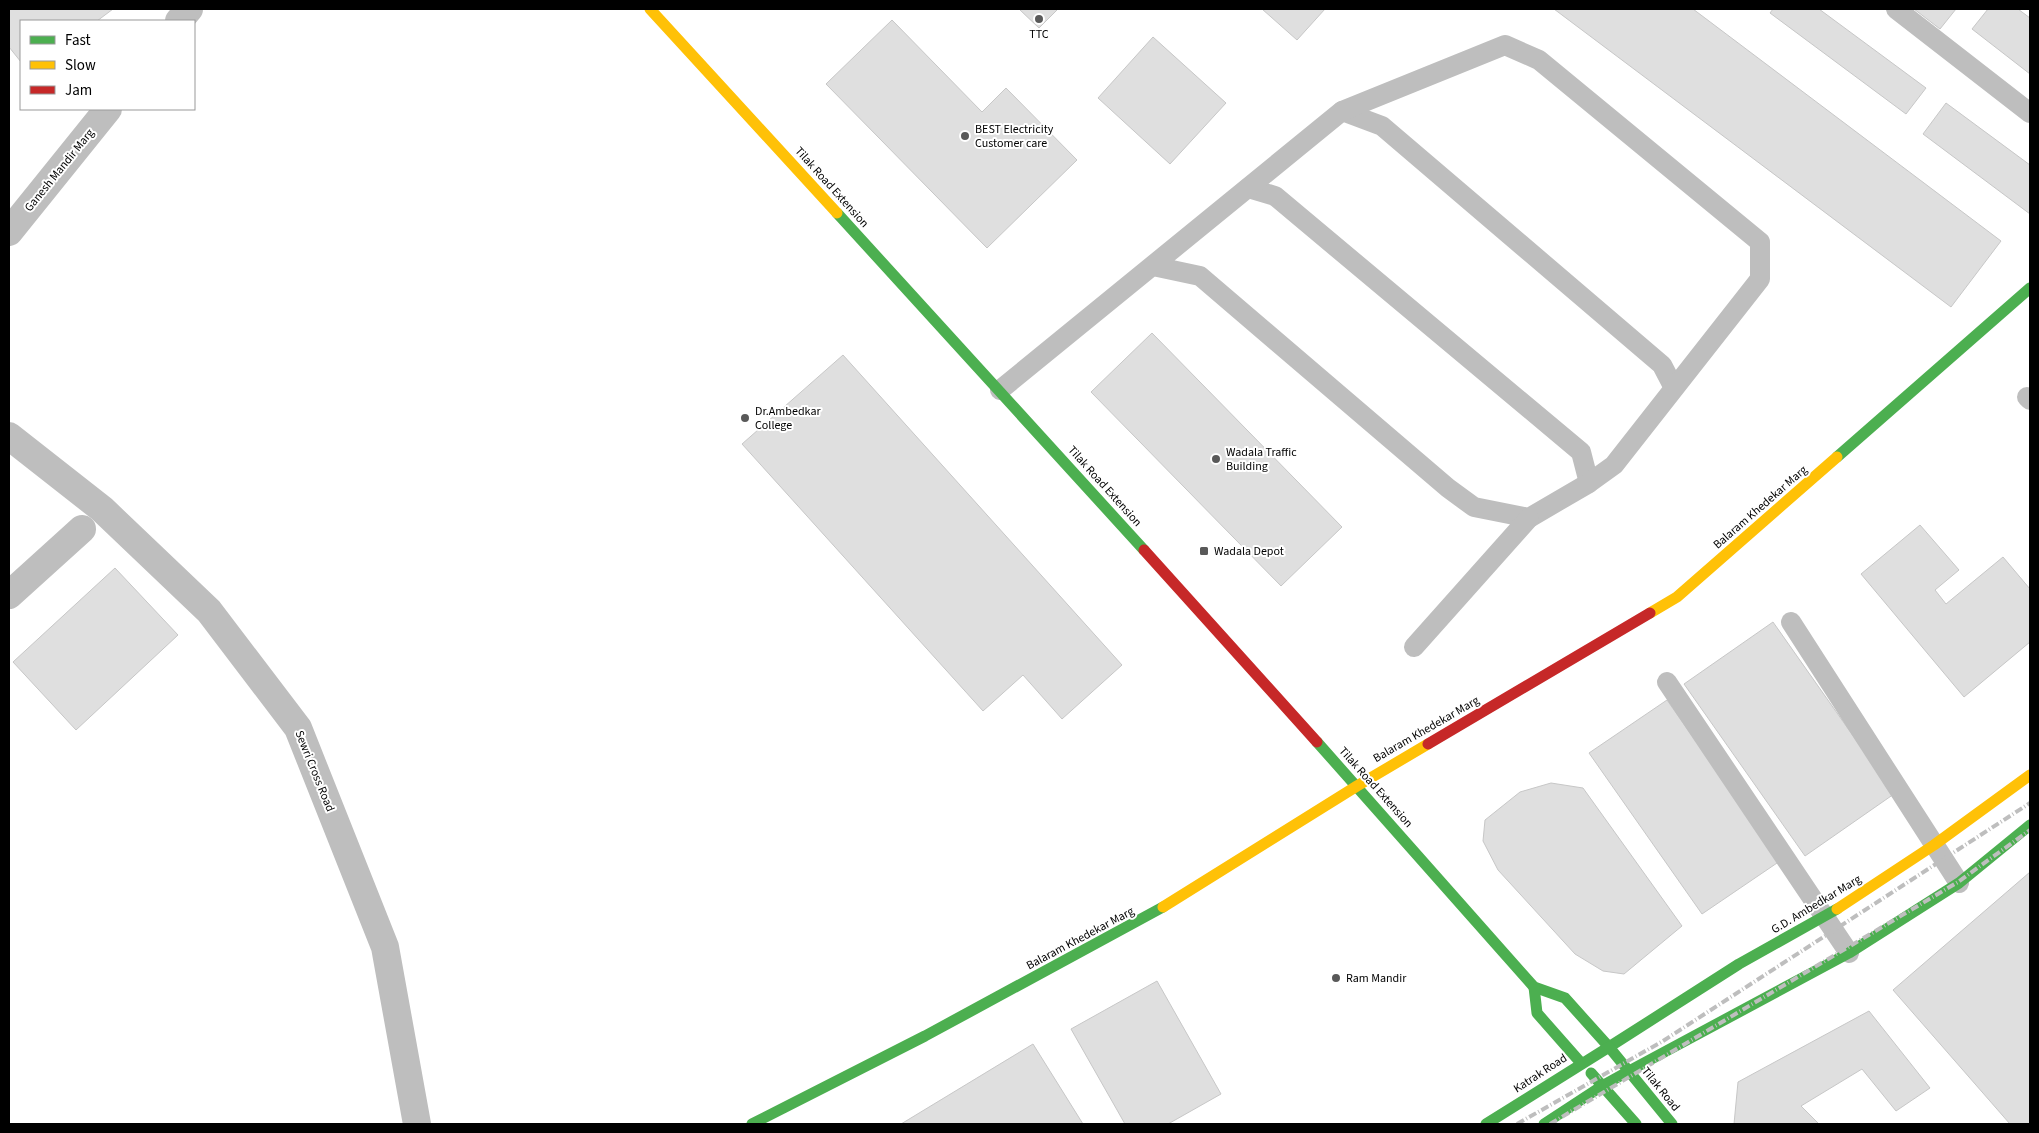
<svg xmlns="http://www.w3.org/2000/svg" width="2039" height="1133" font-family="'Source Sans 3',sans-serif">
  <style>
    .building { fill: #dfdfdf; stroke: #c7c7c7 }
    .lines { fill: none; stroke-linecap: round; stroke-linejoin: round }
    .lane { stroke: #bebebe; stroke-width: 20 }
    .street { stroke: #bebebe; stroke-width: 28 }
    .fast { stroke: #4caf50; stroke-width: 11 }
    .slow { stroke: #ffc107; stroke-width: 11 }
    .jam { stroke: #c62828; stroke-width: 11 }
    .rail { stroke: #bebebe; stroke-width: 4; stroke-dasharray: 8 2.5 1 2.5; stroke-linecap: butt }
    .poi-dot { fill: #595959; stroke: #fff; stroke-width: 2 }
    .labels { text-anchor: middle; stroke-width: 4; stroke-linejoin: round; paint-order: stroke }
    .poi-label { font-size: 12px; fill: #000; stroke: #fff; text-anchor: start }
    .street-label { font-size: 12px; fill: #000; stroke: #fff }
  </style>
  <rect width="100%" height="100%" fill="#fff"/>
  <g class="building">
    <polygon points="9,9 113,9 97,21 21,21 21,62 9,47"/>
    <polygon points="1019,9 1058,9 1039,28"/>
    <polygon points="1262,9 1325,9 1297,40"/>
    <polygon points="1554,9 1693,9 2001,241 1951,307"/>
    <polygon points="1773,9 1819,9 1926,88 1906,114 1770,13"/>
    <polygon points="1914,9 1956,9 1940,29"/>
    <polygon points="1988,9 2018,9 2030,18 2030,74 1972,29"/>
    <polygon points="892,20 982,112 1006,88 1077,160 987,248 826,84"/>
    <polygon points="1153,37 1226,103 1170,164 1098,98"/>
    <polygon points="1946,103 2030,165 2030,214 1923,134"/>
    <polygon points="1152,333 1342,527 1281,586 1091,392"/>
    <polygon points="843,355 1122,665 1062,719 1023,675 983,711 742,444"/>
    <polygon points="1920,525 1959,570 1935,590 1946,604 2003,557 2030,589 2030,642 1964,697 1861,574"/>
    <polygon points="115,568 178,635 76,730 13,662"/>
    <polygon points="1773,622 1894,794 1805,856 1684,684"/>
    <polygon points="1667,700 1780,861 1702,914 1589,753"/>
    <polygon points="1551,783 1583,788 1682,926 1624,974 1603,971 1575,954 1498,870 1483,841 1485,820 1520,792"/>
    <polygon points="2030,872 2030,1124 2010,1124 1893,990"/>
    <polygon points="1157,981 1221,1094 1168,1124 1125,1124 1071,1029"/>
    <polygon points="1869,1011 1930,1088 1896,1111 1862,1069 1801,1106 1819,1124 1734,1124 1738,1082"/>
    <polygon points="1033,1044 1083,1124 901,1124"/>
  </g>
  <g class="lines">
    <g class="lane">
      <polyline points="1896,9 2030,113"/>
      <polyline points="1342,111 1382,126 1662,365 1674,388"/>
      <polyline points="1248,188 1275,196 1581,452 1589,483"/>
      <polyline points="1000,390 1342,111 1505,45 1539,60 1760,242 1760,279 1614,465 1589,483 1529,518 1474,507 1448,488 1200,276 1153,266"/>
      <polyline points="2027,397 2030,400"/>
      <polyline points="1791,622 1959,883"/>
      <polyline points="1414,647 1529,518"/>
      <polyline points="1667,682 1849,953"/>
    </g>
    <g class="street">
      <polyline points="179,21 189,9"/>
      <polyline points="9,232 108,109"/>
      <polyline points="9,436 102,509 209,611 298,728 385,947 417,1124"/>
      <polyline points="9,595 82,529"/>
    </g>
    <g class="fast">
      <polyline points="837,213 1144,550"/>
      <polyline points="1837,457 2030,288"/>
      <polyline points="1317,742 1534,987 1565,998 1609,1047 1739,964 1837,909"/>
      <polyline points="1534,987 1537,1013 1581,1063"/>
      <polyline points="1629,1071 1849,953 1959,883 2030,825"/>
      <polyline points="1591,1073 1636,1124"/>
      <polyline points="752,1124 925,1036 1163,907"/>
      <polyline points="1486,1124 1609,1047 1672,1124"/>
      <polyline points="1544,1124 1602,1086 1629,1071"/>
    </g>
    <g class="slow">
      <polyline points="650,9 837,213"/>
      <polyline points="1650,613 1677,597 1837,457"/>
      <polyline points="1163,907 1357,786 1428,744"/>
      <polyline points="1837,909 1934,845 2030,775"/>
    </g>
    <g class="jam">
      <polyline points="1144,550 1317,742"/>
      <polyline points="1428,744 1650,613"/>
    </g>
    <g class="rail">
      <polyline points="1517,1124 1663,1041 2030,803"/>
      <polyline points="1550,1124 1958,882 2030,830"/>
    </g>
  </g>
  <g class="poi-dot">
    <circle cx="1039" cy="19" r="5"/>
    <circle cx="965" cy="136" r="5"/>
    <circle cx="745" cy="418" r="5"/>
    <circle cx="1216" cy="459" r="5"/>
    <rect x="1199" y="546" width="10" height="10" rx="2.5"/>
    <circle cx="1336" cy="978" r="5"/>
  </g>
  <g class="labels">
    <g class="poi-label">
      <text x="1039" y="38" text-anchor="middle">TTC</text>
      <text x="975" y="133">BEST Electricity<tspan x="975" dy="14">Customer care</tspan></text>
      <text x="755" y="415">Dr.Ambedkar<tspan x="755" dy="14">College</tspan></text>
      <text x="1226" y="456">Wadala Traffic<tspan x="1226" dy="14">Building</tspan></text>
      <text x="1214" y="555">Wadala Depot</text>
      <text x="1346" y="982">Ram Mandir</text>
    </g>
    <g class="street-label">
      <text transform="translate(59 170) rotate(-51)" y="4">Ganesh Mandir Marg</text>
      <text transform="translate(832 187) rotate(48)" y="4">Tilak Road Extension</text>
      <text transform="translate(1105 486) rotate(48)" y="4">Tilak Road Extension</text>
      <text transform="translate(1760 507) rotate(-41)" y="4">Balaram Khedekar Marg</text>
      <text transform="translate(1426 729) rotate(-30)" y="4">Balaram Khedekar Marg</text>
      <text transform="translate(315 771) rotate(68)" y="4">Sewri Cross Road</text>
      <text transform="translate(1376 787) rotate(48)" y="4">Tilak Road Extension</text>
      <text transform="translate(1816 904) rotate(-31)" y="4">G.D. Ambedkar Marg</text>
      <text transform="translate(1080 938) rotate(-28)" y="4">Balaram Khedekar Marg</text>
      <text transform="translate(1540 1073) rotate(-33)" y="4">Katrak Road</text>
      <text transform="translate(1661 1089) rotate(51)" y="4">Tilak Road</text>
    </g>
  </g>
  <rect width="2039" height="1133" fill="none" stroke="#000000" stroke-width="20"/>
  <rect x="20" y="20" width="175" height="90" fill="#ffffff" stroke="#999999"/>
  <rect x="30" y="36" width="25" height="8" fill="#4caf50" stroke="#999999"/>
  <text x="65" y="45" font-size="15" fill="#000000">Fast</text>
  <rect x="30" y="61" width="25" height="8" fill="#ffc107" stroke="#999999"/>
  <text x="65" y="70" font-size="15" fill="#000000">Slow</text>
  <rect x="30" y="86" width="25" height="8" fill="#c62828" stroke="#999999"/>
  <text x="65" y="95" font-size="15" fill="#000000">Jam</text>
</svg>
